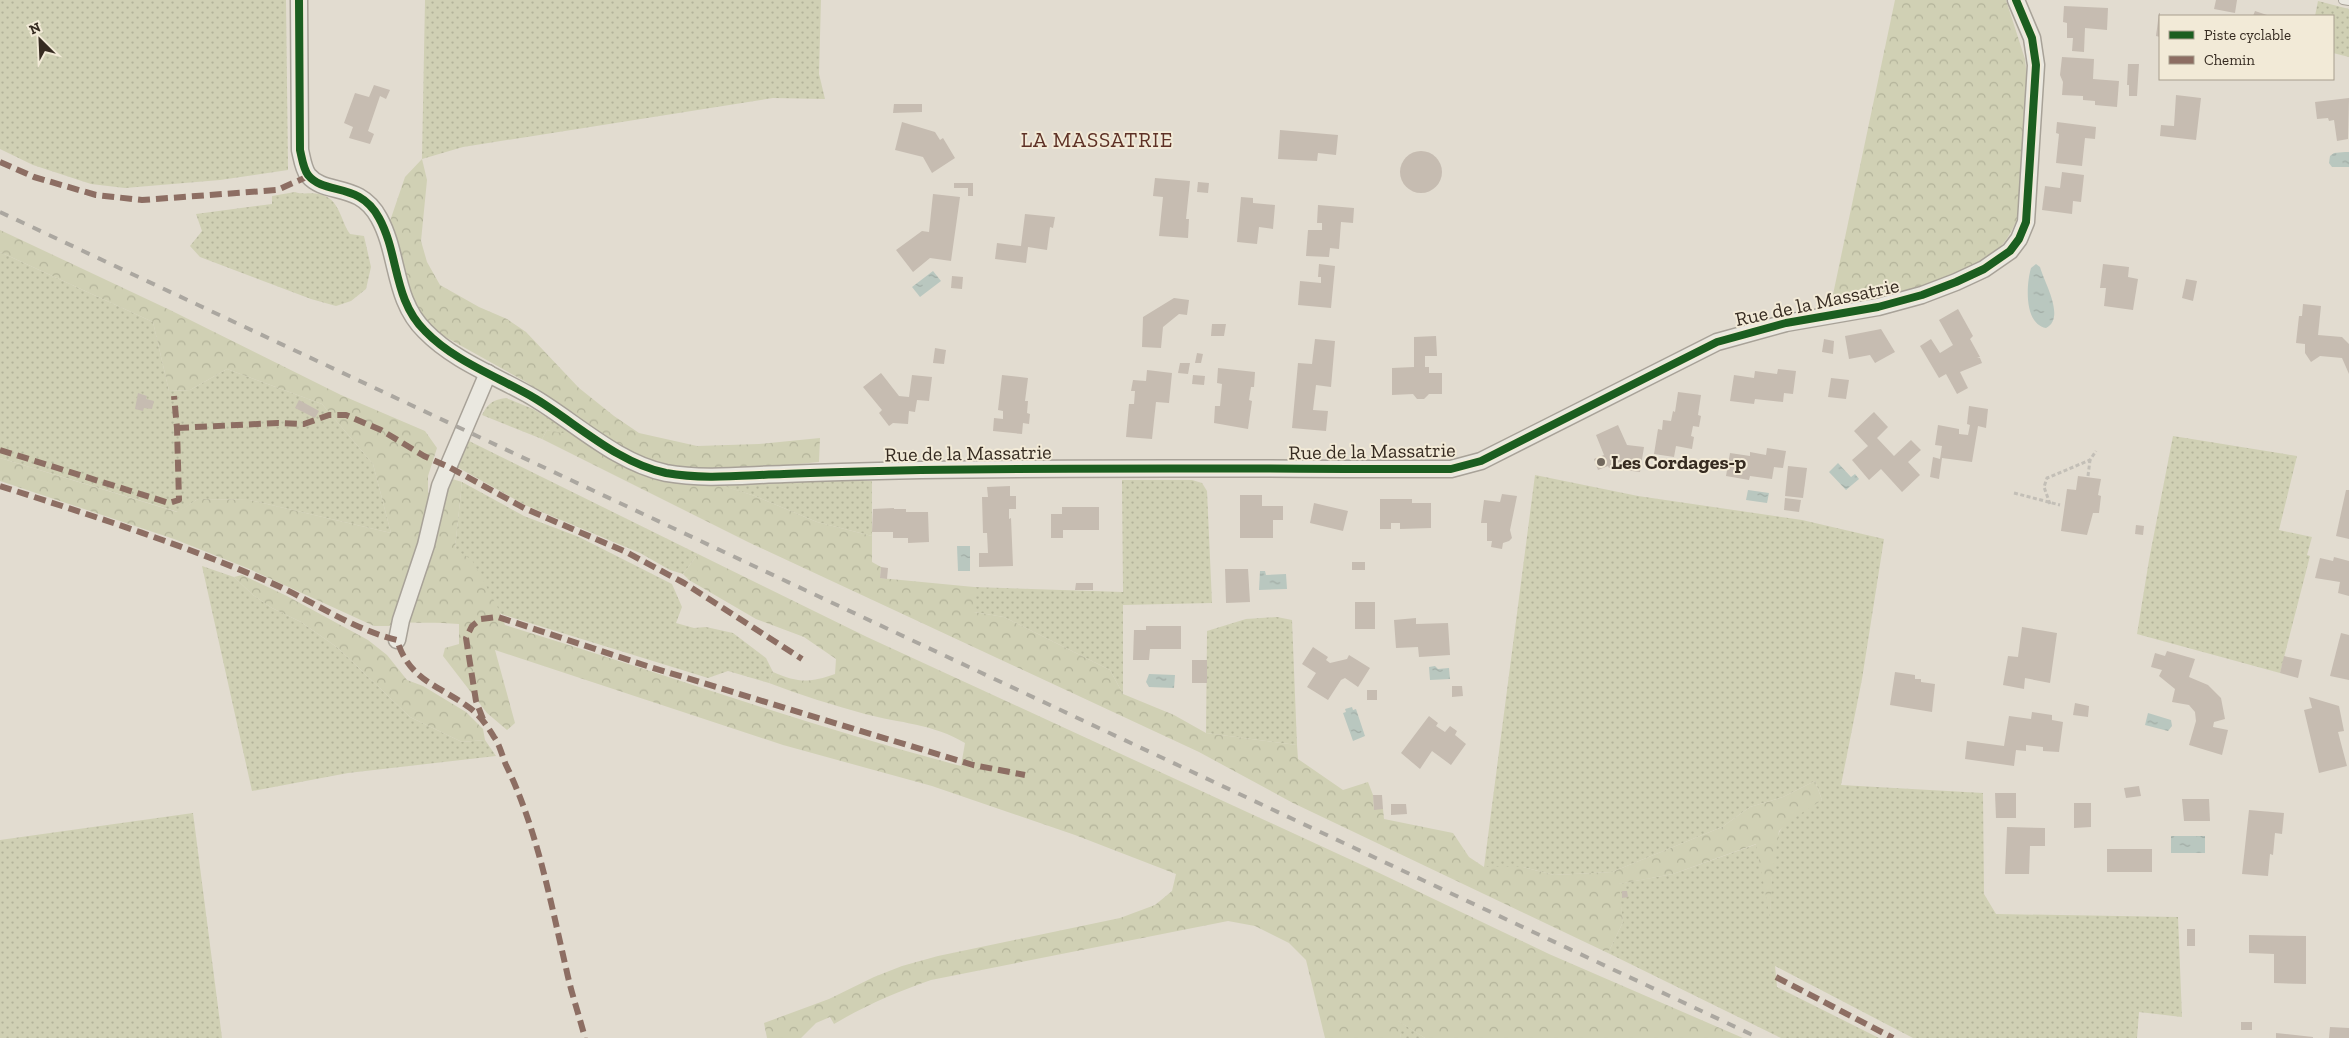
<svg xmlns="http://www.w3.org/2000/svg" width="2349" height="1038" font-family="'Zilla Slab',serif">
  <style>
    .grass { fill: url(#grass-dots) }
    .forest { fill: url(#forest-crowns) }
    .water { fill: url(#water-ripples) }
    .building { fill: #c6bcb1 }
    .lines { fill: none; stroke-linecap: round; stroke-linejoin: round }
    .lane-casing { stroke: #a8a298; stroke-width: 10 }
    .street-casing { stroke: #a8a298; stroke-width: 19 }
    .path { stroke: #c3bfb7; stroke-width: 3; stroke-dasharray: 4 2.5; stroke-linecap: butt }
    .lane { stroke: #eae8e0; stroke-width: 8 }
    .street { stroke: #eae8e0; stroke-width: 16 }
    .rail { stroke: #aba7a0; stroke-width: 4; stroke-dasharray: 9 9; stroke-linecap: butt }
    .quiet { stroke: #8d6e63; stroke-width: 6; stroke-dasharray: 12 6; stroke-linecap: butt }
    .cycleway-casing { stroke: #f2ead7; stroke-width: 11 }
    .cycleway { stroke: #1b5e20; stroke-width: 8 }
    .poi-dot { fill: #72695e; stroke: #f2ead7; stroke-width: 2 }
    .labels { text-anchor: middle; stroke-width: 4; stroke-linejoin: round; paint-order: stroke }
    .street-label { font-size: 20px; fill: #362b21; stroke: #f2ead7 }
    .poi-label { font-size: 20px; font-weight: bold; fill: #362b21; stroke: #f2ead7; text-anchor: start }
    .neighbourhood-label { font-size: 21px; letter-spacing: 1px; fill: #5e3125; stroke: #f2ead7 }
  </style>
  <defs>
    <pattern id="grass-dots" width="8" height="8" patternUnits="userSpaceOnUse" patternTransform="scale(1.25)"><rect width="8" height="8" fill="#d0d0b4"/><path d="M2 2h.1M6 6h.1" fill="none" stroke="#b3b39a" stroke-width="1.8" stroke-linecap="round"/></pattern>
    <pattern id="forest-crowns" width="20" height="18" patternUnits="userSpaceOnUse" patternTransform="scale(1.25)"><rect width="20" height="18" fill="#d0d0b4"/><path d="M2 6a3 3 0 1 1 6 0M12 15a3 3 0 1 1 6 0" fill="none" stroke="#b3b39a"/></pattern>
    <pattern id="water-ripples" width="26" height="14" patternUnits="userSpaceOnUse" patternTransform="scale(1.25)"><rect width="26" height="14" fill="#b9c7bf"/><path d="M2 4q2-2 4 0t4 0M15 11q2-2 4 0t4 0" fill="none" stroke="#a0aba4"/></pattern>
  </defs>
  <rect width="100%" height="100%" fill="#e2dcd0"/>
  <g class="grass">
    <polygon points="0,0 286,0 288,170 220,180 125,188 91,184 33,165 0,149"/>
    <polygon points="425,0 821,0 819,74 825,99 773,98 463,147 422,159"/>
    <polygon points="2318,1 2349,9 2349,57 2333,53 2333,16 2315,16"/>
    <path d="M295,192c8,3 16,0 24,2 21,4 21,26 31,40l14,2 7,31 -5,22 -15,12 -15,5 -25,-7 -111,-42 -10,-11 12,-15 -6,-17 76,-10v-8z"/>
    <polygon points="0,252 153,322 169,391 190,390 227,369 322,404 373,464 391,533 250,500 198,499 178,512 0,458"/>
    <path d="M506,398l27,11 37,22 -8,3 -15,-4 -5,9 -60,-24c6,-12 11,-15 24,-17z"/>
    <polygon points="2173,436 2297,456 2279,530 2312,537 2307,555 2310,556 2280,673 2137,634 2149,560"/>
    <polygon points="467,440 698,554 683,574 670,570 640,553 525,505 457,467"/>
    <path d="M1535,475l103,21 164,24 82,19 -22,140 -21,106 142,8 1,101 12,20 182,3 4,100 -43,-5 -2,26h-224l-138,-72 2,21 102,51h-98l-173,-85 15,-31 -5,-38 55,-10 84,-30 13,70c1,-22 1,-62 9,-81 5,-12 32,-27 43,-33l-7,-19 -32,16 -33,10 -28,20 -110,45 -58,3 -31,-8h-39z"/>
    <polygon points="819,479 872,481 872,536 817,522 755,496 710,482"/>
    <polygon points="1122,480 1192,480 1202,483 1207,491 1212,603 1123,605 1123,694 1110,670 1004,617 974,612 974,587 1123,592"/>
    <polygon points="462,482 524,516 579,537 672,584 682,607 676,623 694,628 706,627 733,633 766,658 773,672 769,683 728,671 708,678 501,614 455,549"/>
    <polygon points="202,566 234,577 253,595 272,608 301,622 338,648 410,717 462,742 485,740 496,756 348,773 252,791"/>
    <polygon points="1277,617 1292,620 1297,745 1206,733 1207,631 1246,619"/>
    <polygon points="193,813 222,1038 0,1038 0,840"/>
    <polygon points="1397,1020 1425,1038 1401,1038"/>
  </g>
  <g class="forest">
    <path d="M1895,0h111l19,59 2,19 -7,136c-6,12 -11,24 -20,33 -41,38 -116,48 -169,57z"/>
    <polygon points="422,159 427,180 421,241 427,262 440,285 479,307 507,319 526,332 579,388 614,416 639,433 697,446 759,444 820,438 819,462 713,472 711,482 755,496 817,522 872,536 872,562 881,567 880,578 974,587 974,612 1004,617 1110,670 1123,694 1174,715 1206,733 1297,745 1298,759 1343,790 1368,782 1373,795 1374,809 1383,809 1384,819 1453,833 1469,857 1484,867 1523,867 1554,875 1612,872 1722,827 1750,807 1783,797 1815,781 1822,800 1797,816 1779,831 1772,875 1770,917 1756,844 1673,874 1619,884 1623,922 1608,953 1293,803 1199,752 748,542 542,439 547,430 562,433 590,427 576,415 526,382 431,329 417,316 389,224 405,177"/>
    <path d="M0,230l170,80 171,85 84,36 12,17 -9,28v17l15,-4 6,-11 13,4 -7,67 17,11 26,48 7,17c152,46 302,101 456,141l4,-23c-31,-19 -66,-20 -100,-29 -33,-9 -64,-19 -96,-31l4,-11c25,11 37,11 62,2l1,-15 -32,-22 -48,-18 -67,-39 -6,-6 15,-20 169,83 506,233 176,84 194,84h-318l-27,-17 3,17h-76l-19,-78 -17,-17 -34,-17 -27,-5 -297,59c-34,12 -65,25 -97,44l-4,-7 -14,6 -15,15h-34l-3,-15 65,-24 45,-22 28,-11 36,-10 182,-38 35,-13 17,-14 4,-17 -101,-39 -143,-49 -149,-41 -288,-95 20,73 -8,7 -20,-17 -44,-57 2,-8 14,-4v-20c-22,-2 -43,0 -64,-3l-6,5h-15l-127,-58 -73,-29 -174,-58v-23l177,54 21,-13 52,1 141,33 -18,-69 -51,-60 -95,-35 -37,21 -21,1 -16,-69 -153,-70z"/>
    <polygon points="242,575 287,596 368,640 387,655 407,680 423,686 466,712 483,729 485,740 462,742 410,717 338,648 301,622 272,608 253,595 234,577"/>
  </g>
  <g class="water">
    <polygon points="2345,152 2349,152 2349,167 2332,167 2329,163 2330,156 2334,153"/>
    <path d="M2036,264l4,3c4,15 26,51 6,61 -22,-4 -20,-43 -15,-60z"/>
    <polygon points="933,271 941,281 920,297 912,287"/>
    <polygon points="1838,463 1851,477 1855,474 1859,479 1846,490 1829,472"/>
    <polygon points="1748,490 1769,493 1767,503 1746,500"/>
    <polygon points="957,546 970,546 970,571 958,571"/>
    <polygon points="1260,571 1265,571 1266,575 1286,574 1287,589 1259,590"/>
    <polygon points="1435,666 1438,669 1449,668 1450,679 1430,680 1429,667"/>
    <polygon points="1149,674 1175,675 1174,688 1149,687 1146,682"/>
    <polygon points="1352,707 1353,710 1356,709 1365,736 1353,741 1343,713 1346,712 1345,709"/>
    <polygon points="2148,713 2171,720 2172,726 2168,731 2145,725"/>
    <rect x="2171" y="836" width="34" height="17"/>
  </g>
  <g class="building">
    <polygon points="2216,0 2237,0 2235,13 2214,9"/>
    <polygon points="2064,6 2108,8 2107,30 2085,28 2084,52 2072,51 2073,38 2067,38 2067,23 2063,22"/>
    <polygon points="2255,11 2270,16 2253,16"/>
    <polygon points="2159,13 2160,13 2160,37 2156,36"/>
    <polygon points="2062,57 2094,59 2093,79 2119,81 2117,107 2095,105 2095,101 2083,100 2083,96 2062,95 2063,82 2060,75"/>
    <polygon points="2128,64 2139,64 2137,96 2129,96 2129,85 2127,85"/>
    <polygon points="374,85 390,90 386,99 380,96 368,131 374,134 370,144 349,138 353,127 344,123 355,93 369,97"/>
    <polygon points="2176,95 2201,98 2196,140 2160,136 2161,125 2174,126"/>
    <polygon points="2349,98 2348,139 2337,141 2334,120 2329,121 2328,118 2317,119 2315,102"/>
    <polygon points="894,104 922,104 922,112 893,113"/>
    <polygon points="902,122 935,132 940,140 943,138 955,158 932,173 923,157 895,150"/>
    <polygon points="2057,122 2096,127 2095,139 2085,138 2082,166 2056,163 2059,134 2056,133"/>
    <polygon points="1280,130 1338,135 1336,155 1318,153 1317,161 1278,159"/>
    <circle cx="1421" cy="172" r="21"/>
    <polygon points="2062,172 2084,175 2081,202 2073,201 2072,214 2042,210 2045,186 2060,188"/>
    <polygon points="1155,178 1190,181 1186,219 1189,219 1188,238 1159,236 1163,197 1153,196"/>
    <polygon points="1198,182 1209,183 1208,193 1197,192"/>
    <polygon points="954,183 973,183 973,196 968,196 968,188 954,188"/>
    <polygon points="933,194 960,197 951,261 930,258 913,272 896,250 922,231 929,232"/>
    <polygon points="1241,197 1253,198 1253,203 1275,205 1273,229 1259,227 1257,244 1237,242"/>
    <polygon points="1318,205 1354,208 1353,223 1341,222 1339,249 1330,248 1329,257 1306,256 1308,230 1322,230 1322,223 1317,223"/>
    <polygon points="1025,214 1055,217 1053,228 1050,227 1047,250 1028,247 1026,263 995,259 997,243 1021,246"/>
    <polygon points="1319,264 1335,266 1331,308 1298,305 1300,281 1321,283 1321,277 1318,277"/>
    <polygon points="2103,264 2129,267 2128,277 2138,279 2133,310 2104,306 2106,288 2100,288"/>
    <polygon points="952,276 963,277 962,289 951,288"/>
    <polygon points="2186,279 2197,281 2193,301 2182,298"/>
    <polygon points="1174,298 1189,300 1187,315 1179,314 1163,327 1161,348 1142,347 1143,317"/>
    <polygon points="2303,304 2321,306 2318,335 2342,337 2349,344 2349,374 2342,358 2320,356 2311,362 2305,353 2305,344 2296,343 2299,316 2302,316"/>
    <polygon points="1958,309 1973,336 1970,339 1980,357 1977,358 1980,358 1982,363 1960,372 1968,388 1957,394 1946,374 1939,378 1920,346 1931,339 1940,353 1953,345 1939,320"/>
    <polygon points="1212,324 1226,324 1224,336 1211,336"/>
    <polygon points="1881,329 1895,352 1875,363 1870,355 1849,359 1845,336"/>
    <polygon points="1436,336 1437,356 1425,356 1425,367 1429,367 1429,373 1442,373 1442,394 1429,394 1424,399 1417,399 1413,394 1392,395 1392,368 1414,367 1414,337"/>
    <polygon points="1315,339 1335,341 1331,387 1316,385 1313,410 1328,411 1326,431 1292,428 1298,363 1312,364"/>
    <polygon points="1824,339 1834,341 1833,354 1822,352"/>
    <polygon points="935,348 946,350 944,364 933,363"/>
    <polygon points="1197,353 1203,354 1201,363 1195,363"/>
    <polygon points="1180,363 1190,363 1188,374 1178,373"/>
    <polygon points="1218,368 1255,372 1254,387 1251,387 1249,400 1252,401 1248,429 1214,423 1215,406 1220,406 1222,384 1217,383"/>
    <polygon points="1778,369 1796,371 1793,394 1784,393 1783,402 1755,399 1754,404 1730,401 1734,375 1754,378 1755,371 1777,374"/>
    <polygon points="1147,370 1172,373 1169,403 1156,402 1152,439 1126,437 1129,404 1134,404 1135,391 1131,391 1133,380 1146,381"/>
    <polygon points="881,373 899,396 909,397 912,375 932,377 929,401 917,400 915,412 909,411 908,424 893,423 889,426 879,413 882,410 863,387"/>
    <polygon points="1002,375 1028,378 1025,401 1028,401 1027,413 1030,414 1029,424 1023,423 1022,434 993,431 994,418 1003,419 1003,411 998,410"/>
    <polygon points="1193,375 1205,376 1204,385 1192,384"/>
    <polygon points="1831,378 1849,380 1846,399 1828,397"/>
    <polygon points="1678,392 1701,395 1698,415 1701,416 1699,427 1693,426 1691,436 1694,437 1692,449 1676,446 1674,457 1654,454 1658,429 1662,430 1663,420 1671,421 1673,411 1675,412"/>
    <polygon points="138,393 147,396 146,399 154,401 152,409 144,408 143,411 135,409"/>
    <polygon points="299,400 319,411 315,418 295,408"/>
    <polygon points="1969,406 1988,409 1986,428 1978,426 1972,462 1942,458 1939,479 1930,477 1933,457 1940,459 1942,446 1935,445 1938,425 1959,429 1959,434 1968,435 1970,425 1967,424"/>
    <polygon points="1874,412 1888,427 1877,438 1894,456 1911,440 1921,450 1908,462 1920,475 1902,492 1881,469 1869,480 1852,460 1868,446 1854,431"/>
    <polygon points="1618,425 1627,445 1644,447 1640,472 1609,468 1608,466 1598,470 1594,459 1604,455 1596,435"/>
    <polygon points="1767,448 1786,451 1783,468 1774,467 1772,479 1750,476 1749,480 1726,476 1730,453 1750,456 1750,452 1766,455"/>
    <polygon points="1788,466 1807,468 1803,498 1785,496"/>
    <polygon points="2078,476 2101,479 2098,495 2101,496 2099,513 2093,513 2087,535 2061,531 2067,489 2076,490"/>
    <polygon points="1010,486 1010,496 1016,496 1016,509 1009,509 1009,519 1011,518 1013,566 979,567 979,553 988,553 987,533 983,533 982,497 988,497 987,487"/>
    <polygon points="2346,490 2349,490 2349,539 2336,536"/>
    <polygon points="1502,494 1517,496 1510,530 1512,538 1509,541 1503,543 1502,549 1491,547 1492,541 1487,541 1487,523 1481,523 1484,500 1500,502"/>
    <polygon points="1240,495 1262,495 1262,506 1283,506 1283,520 1273,520 1273,538 1240,538"/>
    <polygon points="1785,498 1801,500 1799,512 1784,510"/>
    <polygon points="1380,499 1412,499 1412,503 1431,503 1431,528 1400,529 1400,523 1391,523 1391,529 1380,529"/>
    <polygon points="1314,503 1348,511 1343,531 1310,523"/>
    <polygon points="1062,507 1099,507 1099,530 1063,530 1063,538 1051,538 1051,514 1062,514"/>
    <polygon points="894,508 894,509 906,509 906,512 928,512 929,542 908,543 908,538 893,538 893,532 872,532 873,509"/>
    <polygon points="2136,525 2144,526 2143,535 2135,534"/>
    <polygon points="2334,557 2349,561 2349,596 2338,593 2340,582 2315,578 2320,558 2333,561"/>
    <rect x="1352" y="562" width="13" height="8"/>
    <polygon points="881,567 888,568 887,579 880,578"/>
    <polygon points="1225,569 1248,569 1250,602 1226,603"/>
    <polygon points="1076,583 1093,583 1093,590 1075,590"/>
    <rect x="1355" y="602" width="20" height="27"/>
    <polygon points="1416,618 1416,624 1448,623 1450,655 1419,657 1418,647 1396,648 1394,620"/>
    <polygon points="1146,626 1181,626 1181,649 1150,649 1149,660 1133,660 1134,630 1146,630"/>
    <polygon points="2022,627 2057,633 2050,683 2025,678 2024,689 2003,685 2008,656 2018,657"/>
    <polygon points="2341,633 2349,635 2349,680 2330,676"/>
    <polygon points="1313,647 1328,657 1326,660 1330,663 1347,659 1349,655 1370,668 1358,687 1345,678 1341,680 1328,700 1307,687 1316,673 1302,664"/>
    <polygon points="2167,651 2195,659 2189,677 2208,685 2221,698 2225,719 2214,722 2213,727 2228,730 2222,755 2189,745 2196,721 2195,712 2189,705 2172,702 2175,689 2159,676 2162,670 2151,667 2155,653 2165,656"/>
    <polygon points="2284,656 2302,660 2298,678 2280,673"/>
    <rect x="1192" y="660" width="15" height="23"/>
    <polygon points="1895,672 1915,675 1915,679 1921,679 1921,682 1935,684 1932,712 1890,705"/>
    <polygon points="1452,686 1462,686 1463,696 1452,697"/>
    <rect x="1367" y="690" width="10" height="10"/>
    <polygon points="2309,697 2339,706 2344,731 2338,732 2347,766 2319,773 2304,710 2312,708"/>
    <polygon points="2075,703 2089,706 2088,717 2073,715"/>
    <polygon points="2032,712 2052,715 2052,720 2063,722 2059,752 2043,751 2043,747 2026,745 2026,751 2016,750 2014,766 1965,759 1967,741 2004,746 2009,716 2031,719"/>
    <polygon points="1429,716 1438,723 1436,726 1445,732 1450,726 1457,731 1455,735 1466,744 1451,765 1432,751 1420,769 1401,753"/>
    <polygon points="2139,786 2141,796 2126,798 2124,788"/>
    <polygon points="1995,793 2016,793 2016,818 1996,818"/>
    <polygon points="1373,795 1382,795 1383,809 1374,810"/>
    <polygon points="2182,799 2209,799 2210,821 2184,821"/>
    <polygon points="2074,803 2091,803 2091,827 2074,828"/>
    <polygon points="1391,804 1406,804 1407,814 1391,815"/>
    <polygon points="2249,810 2284,813 2282,834 2275,833 2273,855 2270,854 2268,876 2242,874"/>
    <polygon points="2007,827 2045,828 2045,846 2030,846 2029,874 2005,874"/>
    <rect x="2107" y="849" width="45" height="23"/>
    <polygon points="1622,891 1627,891 1628,897 1622,898"/>
    <rect x="2187" y="929" width="8" height="17"/>
    <polygon points="2249,935 2306,936 2306,984 2274,983 2274,954 2249,953"/>
    <rect x="2241" y="1022" width="11" height="8"/>
    <polygon points="2330,1027 2349,1028 2349,1038 2329,1038"/>
    <polygon points="2276,1033 2313,1037 2313,1038 2276,1038"/>
  </g>
  <g class="lines">
    <defs>
      <polyline id="lane" points="2343,0 2349,1"/>
      <g id="street">
        <path d="M299,0l1,150c2,8 3,18 8,25 17,21 51,6 71,43 20,36 14,82 46,113 30,31 74,46 111,68 41,25 82,64 130,74 39,7 79,2 118,1 46,-2 91,-3 137,-4 177,-3 353,-1 530,-1l30,-8 236,-119 69,-19 92,-16 44,-12 34,-13 28,-13 26,-18 9,-12 7,-17 10,-157 -4,-27 -16,-38"/>
        <polyline points="397,640 401,620 426,545 440,486 488,373"/>
      </g>
    </defs>
    <use href="#lane" class="lane-casing"/>
    <use href="#street" class="street-casing"/>
    <g class="path">
      <polyline points="2088,476 2090,460"/>
      <polyline points="2014,493 2060,505"/>
      <polyline points="2050,504 2044,487 2047,478 2090,460 2096,451"/>
    </g>
    <use href="#lane" class="lane"/>
    <use href="#street" class="street"/>
    <polyline class="rail" points="0,212 1759,1038"/>
    <g class="quiet">
      <polyline points="0,162 34,177 96,195 142,200 277,190 309,176"/>
      <polyline points="177,428 278,423 304,424 329,415 346,415 381,430 424,456 449,467 526,509 626,552 684,583 802,659"/>
      <polyline points="0,450 169,503 179,500 177,428 174,396"/>
      <path d="M0,486c90,29 182,58 269,96 43,18 82,47 128,58 12,40 41,45 70,66 11,7 20,19 27,31 6,8 8,19 12,28 31,64 44,134 60,203 5,24 13,47 19,70"/>
      <polyline points="483,719 476,701 466,638 472,626 481,619 498,617 647,666 973,765 1025,775"/>
      <polyline points="1776,977 1893,1038"/>
    </g>
    <defs>
      <path id="cycleway" d="M299,0l1,150c2,8 3,18 8,25 17,21 51,6 71,43 20,36 14,82 46,113 30,31 74,46 111,68 41,25 82,64 130,74 39,7 79,2 118,1 46,-2 91,-3 137,-4 177,-3 353,-1 530,-1l30,-8 236,-119 69,-19 92,-16 44,-12 34,-13 28,-13 26,-18 9,-12 7,-17 10,-157 -4,-27 -16,-38"/>
    </defs>
    <use href="#cycleway" class="cycleway-casing"/>
    <use href="#cycleway" class="cycleway"/>
  </g>
  <circle class="poi-dot" cx="1601" cy="462" r="5"/>
  <g class="labels">
    <g class="street-label">
      <text transform="translate(1817 302) rotate(-12)" y="7">Rue de la Massatrie</text>
      <text transform="translate(1372 451) rotate(-1)" y="7">Rue de la Massatrie</text>
      <text transform="translate(968 453) rotate(-1)" y="7">Rue de la Massatrie</text>
    </g>
    <g class="poi-label">
      <text x="1611" y="469">Les Cordages-p</text>
    </g>
    <g class="neighbourhood-label">
      <text x="1097" y="147">LA MASSATRIE</text>
    </g>
  </g>
  <rect x="2159" y="15" width="175" height="65" fill="#f2ead7" stroke="#a79e8e"/>
  <rect x="2169" y="31" width="25" height="8" fill="#1b5e20" stroke="#a79e8e"/>
  <text x="2204" y="40" font-size="15" fill="#362b21">Piste cyclable</text>
  <rect x="2169" y="56" width="25" height="8" fill="#8d6e63" stroke="#a79e8e"/>
  <text x="2204" y="65" font-size="15" fill="#362b21">Chemin</text>
  <g transform="translate(40 40) rotate(336)" stroke="#f2ead7" stroke-width="4" paint-order="stroke">
  <path d="M0-4L9 19L0 12L-9 19Z" fill="#362b21"/>
  <text y="-8" font-size="14" font-weight="bold" text-anchor="middle" fill="#362b21">N</text>
  </g>
</svg>
